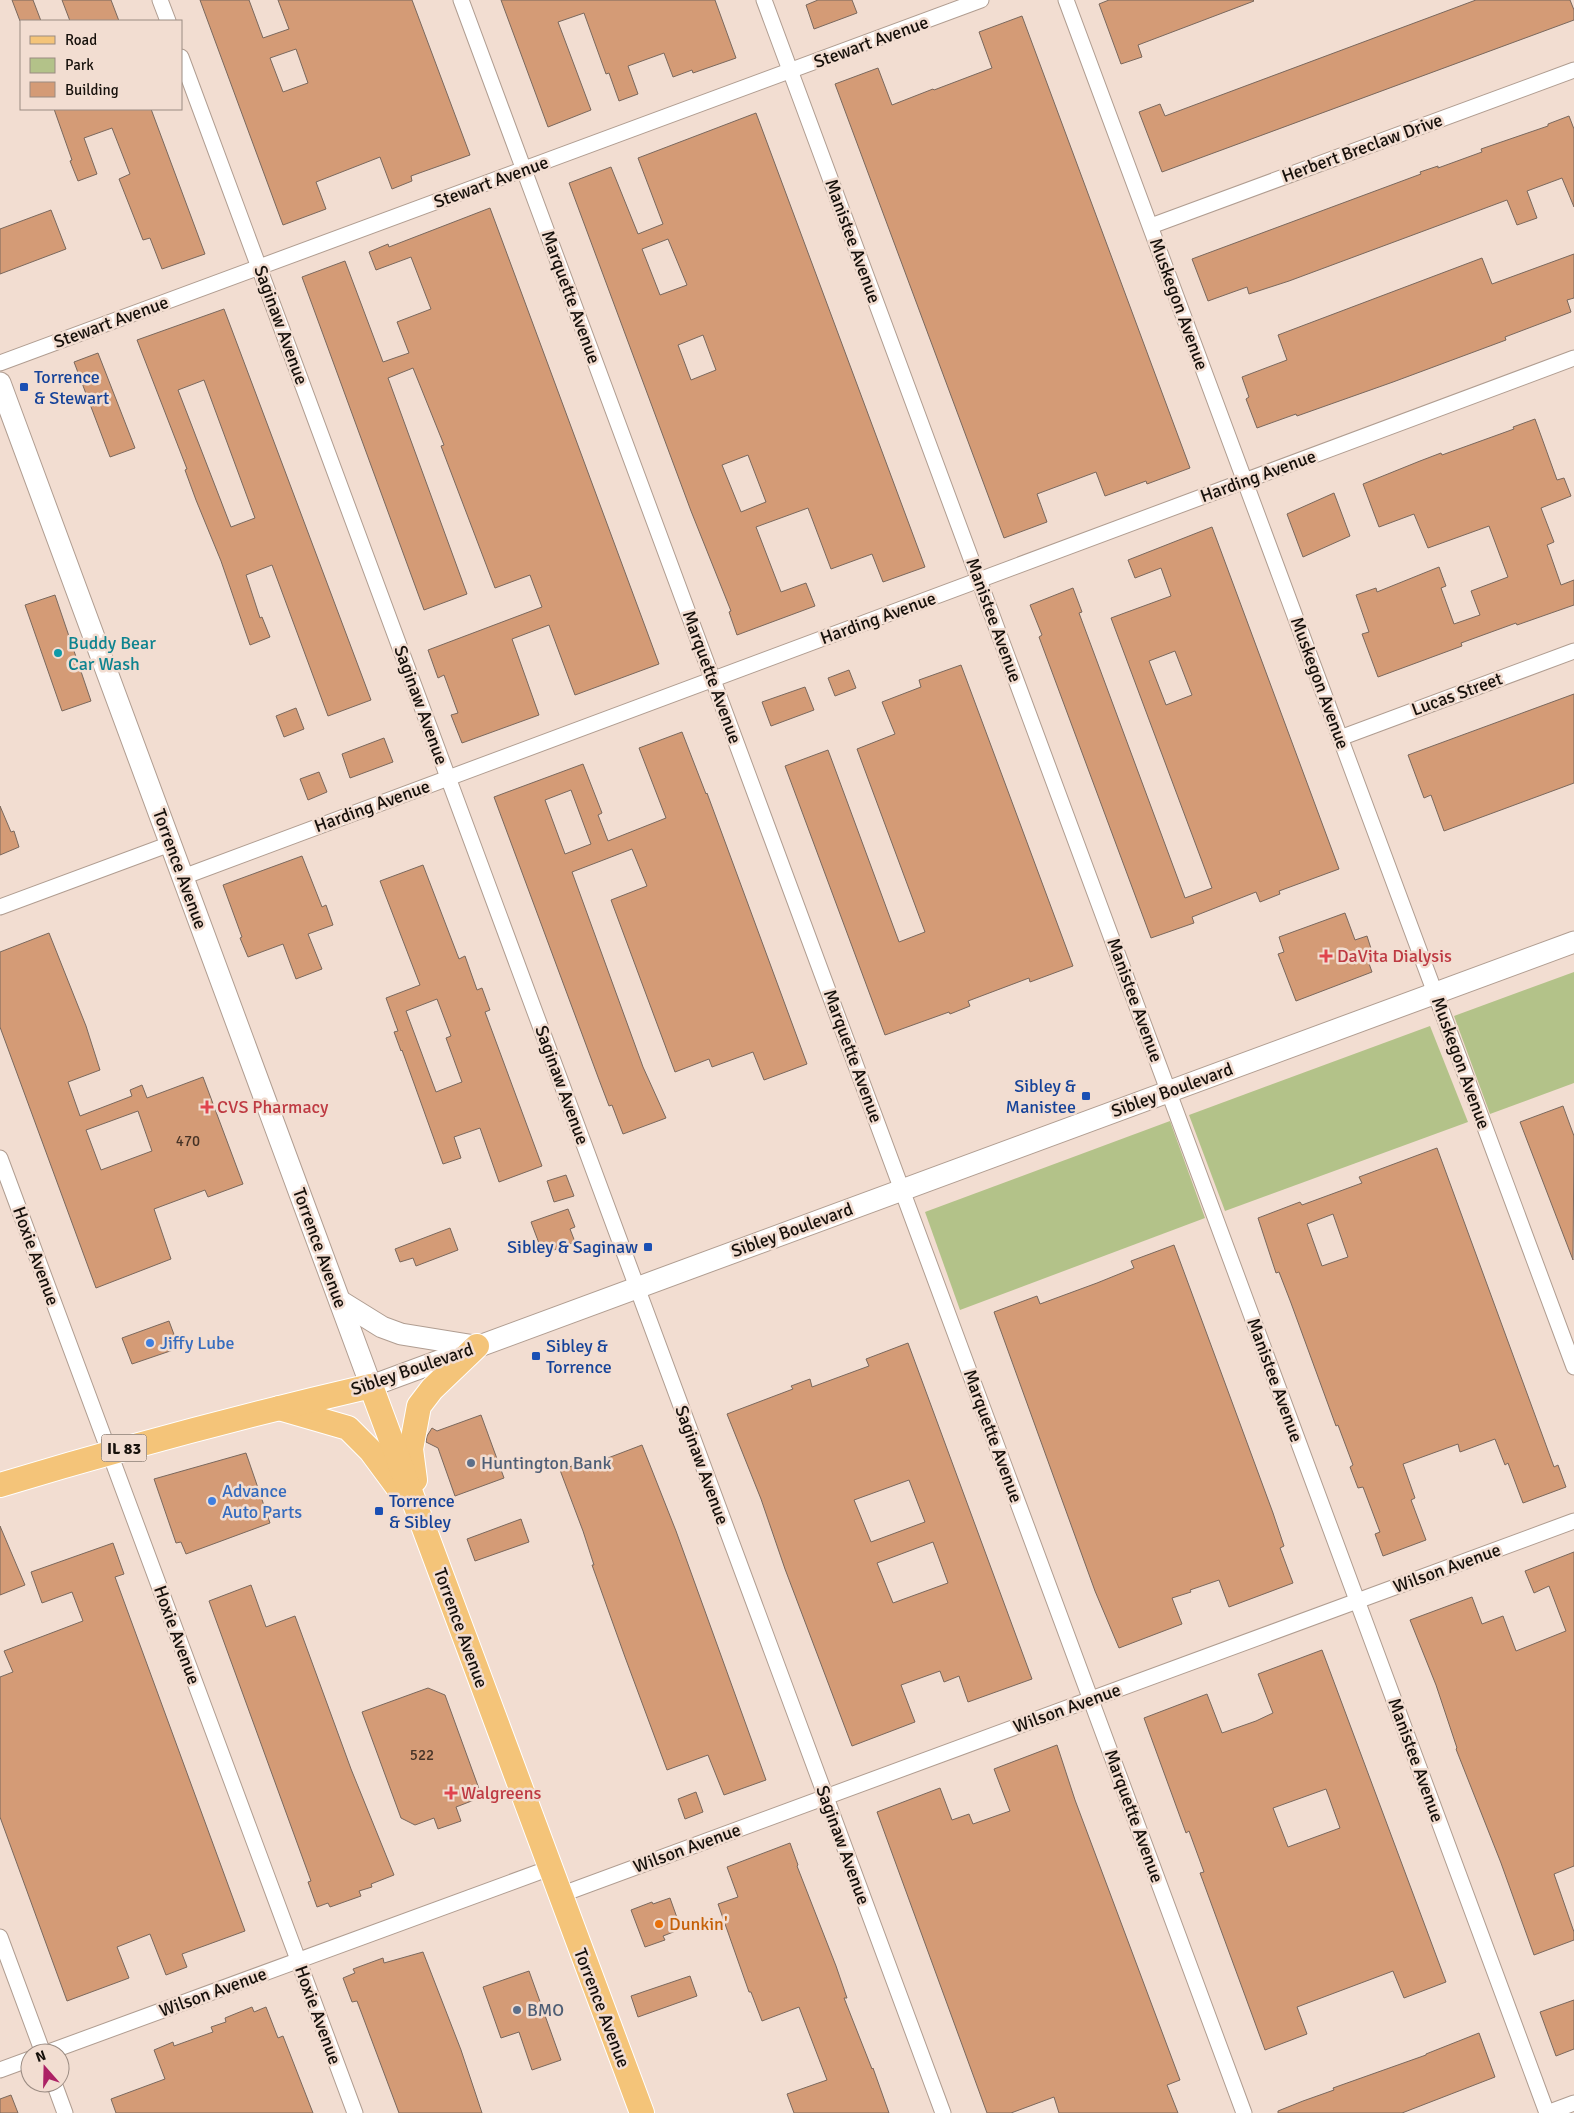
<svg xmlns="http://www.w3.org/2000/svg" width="1574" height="2113" font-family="Signika,sans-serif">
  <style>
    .green { fill: #b3c289 }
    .building { fill: #d49b76; stroke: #7a685d; fill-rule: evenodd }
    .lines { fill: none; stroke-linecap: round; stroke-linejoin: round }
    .street-casing { stroke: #b09d91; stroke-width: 17 }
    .secondary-casing { stroke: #b09d91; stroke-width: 23 }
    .primary-casing { stroke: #fff; stroke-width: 26 }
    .street { stroke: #fff; stroke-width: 15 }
    .secondary { stroke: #fff; stroke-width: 21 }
    .primary { stroke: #f4c479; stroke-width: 24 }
    .transit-dot { fill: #1a4fb4; stroke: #f2ddd1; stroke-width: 2 }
    .culture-dot { fill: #0f9aa8; stroke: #f2ddd1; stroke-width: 2 }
    .health-dot { fill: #e0444e; stroke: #f2ddd1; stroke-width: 2 }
    .shop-dot { fill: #3f7fe0; stroke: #f2ddd1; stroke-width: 2 }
    .service-dot { fill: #5c6f8a; stroke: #f2ddd1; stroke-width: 2 }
    .food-dot { fill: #e8710a; stroke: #f2ddd1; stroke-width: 2 }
    .labels { text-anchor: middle; stroke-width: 5; stroke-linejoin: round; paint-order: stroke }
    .number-label { font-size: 15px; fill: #463326 }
    .shield { fill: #f2ddd1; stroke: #584e46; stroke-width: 1 }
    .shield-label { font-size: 16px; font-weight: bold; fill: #16100b }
    .street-label { font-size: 18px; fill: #16100b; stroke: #f2ddd1 }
    .transit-label { font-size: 18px; fill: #164399; stroke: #f2ddd1; text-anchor: start }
    .culture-label { font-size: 18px; fill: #0d838f; stroke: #f2ddd1; text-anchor: start }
    .health-label { font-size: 18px; fill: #be3a42; stroke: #f2ddd1; text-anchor: start }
    .shop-label { font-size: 18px; fill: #366cbe; stroke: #f2ddd1; text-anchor: start }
    .service-label { font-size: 18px; fill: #4e5e75; stroke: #f2ddd1; text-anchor: start }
    .food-label { font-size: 18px; fill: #c56008; stroke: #f2ddd1; text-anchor: start }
  </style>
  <rect width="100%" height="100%" fill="#f2ddd1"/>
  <g class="green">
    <polygon points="1574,972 1574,1083 1490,1114 1454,1016"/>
    <polygon points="1430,1026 1468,1122 1225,1211 1189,1115"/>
    <polygon points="1170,1121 1205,1218 960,1310 925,1212"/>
  </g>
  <g class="building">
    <polygon points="12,0 33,0 41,21 20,21"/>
    <polygon points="62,0 111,0 119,21 70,21"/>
    <path d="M200,0h49l14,38 26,-9 -11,-29h134l58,155 -59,21 1,5 -20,8 -12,-32 -64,25 10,27 -43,16zM296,49l12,34 -25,9 -13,-34z"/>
    <polygon points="501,0 715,0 736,58 693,73 692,70 673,77 664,53 628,66 638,94 619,101 609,73 606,74 584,13 558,22 591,110 548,127"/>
    <polygon points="818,0 852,0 857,13 814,29 806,5"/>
    <polygon points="1109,0 1253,0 1254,1 1138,45 1142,57 1121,64 1099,4"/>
    <polygon points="1476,0 1570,0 1574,10 1574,20 1162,172 1139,112 1160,104 1165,116"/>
    <polygon points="1022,16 1190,468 1147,484 1146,481 1105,496 1096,472 1037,494 1047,522 1004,538 835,84 878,68 892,105 933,89 934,90 992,68 979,32"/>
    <polygon points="54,109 151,109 205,254 162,269 150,238 143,240 119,179 130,174 112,128 84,138 97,174 78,181 70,161 72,160"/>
    <path d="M756,113l169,454 -42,15 -11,-28 -41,15 -23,-61 -52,19 25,65 25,-9 9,23 -78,29 -8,-23 2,-1 -40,-100 -122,-328 42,-16 27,67 25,-10 -25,-66zM668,239l19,46 -27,10 -18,-46zM703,335l13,35 -25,10 -13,-35zM748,455l18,47 -25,10 -19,-47z"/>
    <polygon points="1569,116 1574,129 1574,207 1562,178 1527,191 1537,218 1517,225 1507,200 1289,281 1249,294 1247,287 1208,301 1192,259 1421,174 1420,172 1438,166 1438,168 1482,152 1481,149 1548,126 1548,124"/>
    <polygon points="490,208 659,664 575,695 549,625 512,639 539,715 462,743 451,715 458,713 444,675 438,678 428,650 542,607 530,575 495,588 441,446 444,445 413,368 388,378 467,594 424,610 302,277 345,261 383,362 409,353 397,322 431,309 411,257 376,270 369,252 388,244 389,247"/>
    <polygon points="51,210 66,249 0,274 0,229"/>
    <polygon points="1574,254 1574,298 1567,300 1571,312 1505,337 1506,340 1393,382 1297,416 1296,414 1257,428 1246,399 1249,397 1242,377 1287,360 1278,335 1482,258 1492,284"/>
    <path d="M224,309l147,391 -43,16 -56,-151 -26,10 14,43 2,-1 8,20 -20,8 -29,-84 -25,-61 -11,-30 2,-1 -50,-129zM204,380l51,138 -24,9 -53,-137z"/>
    <polygon points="98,353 135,448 110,457 74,362"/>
    <polygon points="1535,419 1557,480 1564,478 1571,496 1541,508 1554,542 1547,545 1561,585 1574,580 1574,605 1517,625 1516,623 1461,643 1462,646 1378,677 1362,634 1369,632 1356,595 1376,588 1377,592 1439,567 1446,586 1441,588 1454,624 1480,615 1471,591 1508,577 1489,526 1428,548 1414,514 1379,527 1363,484 1420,461 1441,453 1442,455 1514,429 1513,427"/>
    <polygon points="1334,493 1350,536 1303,557 1287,514"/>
    <path d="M1212,527l127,342 -60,22 1,3 -20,8 -4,-10 -64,25 2,6 -43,15 -112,-301 3,-2 -12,-30 43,-17 9,24 -3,1 106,285 27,-10 -101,-270 60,-22 -10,-28 -26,10 -7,-18zM1175,651l17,44 -26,10 -17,-44z"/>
    <polygon points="55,595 91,701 62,711 25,605"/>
    <polygon points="961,665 1073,966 1030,982 1029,978 968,1001 970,1006 950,1014 949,1012 885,1035 785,766 828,750 899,942 925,932 857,749 895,734 882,702 921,687 919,680"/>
    <polygon points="849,670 856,688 835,696 828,678"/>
    <polygon points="805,687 814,710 771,726 762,702"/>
    <polygon points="1574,694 1574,783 1444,831 1431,795 1424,798 1408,755"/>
    <polygon points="296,708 304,729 284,737 276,716"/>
    <path d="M682,732l24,62 1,-1 100,271 -43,16 -11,-28 -41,15 -3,-8 -34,13 -64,-172 36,-14 -15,-37 -60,23 71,195 23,51 -43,16 -11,-29 -3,1 -11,-29 -104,-280 89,-33 19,49 -4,2 10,26 58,-23 -27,-70zM571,790l20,54 -26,10 -20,-54z"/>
    <polygon points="384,738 393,762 350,778 342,754"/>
    <polygon points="319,772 327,792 308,800 300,779"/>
    <polygon points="0,806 11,832 14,831 19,847 0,855"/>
    <polygon points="302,856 322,907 326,905 333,925 308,934 322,969 296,979 283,944 248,957 240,938 242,937 223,885"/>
    <path d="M423,865l36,94 6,-3 12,34 5,-2 8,22 -5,2 57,154 -43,16 -19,-54 -26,9 7,21 -18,6 -41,-114 -1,1 -7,-19 4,-1 -12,-33 34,-13 -40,-104zM437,999l14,37 -5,2 16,44 -26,10 -30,-81z"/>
    <polygon points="1345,913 1355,940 1367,936 1374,958 1367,958 1372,972 1296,1001 1278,954 1284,952 1279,937"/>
    <path d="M49,933l37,93 14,44 -32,12 12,34 52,-20 -2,-6 12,-5 5,13 56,-21 40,107 -35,13 -3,-7 -51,19 17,50 -75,29 -96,-261v-75zM138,1111l14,40 -51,19 -15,-40z"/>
    <polygon points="1563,1106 1574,1136 1573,1260 1520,1122"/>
    <path d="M1437,1148l117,319 4,-2 8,22 -43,16 -15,-40 -3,2 -10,-26 -35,13 -2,-8 -55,20 12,34 -4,2 15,40 -43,16 -8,-22 5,-2 -17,-45 -5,1 -8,-21 3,-2 -15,-40 -2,1 -45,-123 -12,-31 -3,1 -18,-55 42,-16 2,3 60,-22 -3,-6zM1333,1214l15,43 -26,9 -15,-42z"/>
    <polygon points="566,1175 574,1196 554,1202 547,1181"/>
    <polygon points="568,1209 575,1227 570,1229 575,1242 543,1254 531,1222"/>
    <polygon points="450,1228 458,1250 416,1266 413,1258 400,1262 395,1249"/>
    <polygon points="1174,1245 1273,1513 1284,1546 1280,1548 1293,1583 1229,1607 1219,1580 1190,1590 1191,1592 1172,1598 1182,1624 1119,1648 1095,1591 994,1312 1037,1296 1040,1304 1097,1283 1134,1268 1131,1261"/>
    <polygon points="169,1321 179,1348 132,1364 122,1338"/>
    <path d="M908,1343l124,336 -64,23 -9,-26 -15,6 -4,-11 -39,14 14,37 -63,24 -67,-177 -24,-70 -34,-85 66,-25 -2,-3 19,-7 2,8 57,-21 -3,-7zM909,1480l16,42 -54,20 -17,-42zM933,1542l15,41 -55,20 -16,-40z"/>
    <polygon points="481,1415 504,1478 455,1496 438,1448 426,1442 427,1436 432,1428 437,1431"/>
    <polygon points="642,1445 676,1531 766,1780 724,1795 708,1755 667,1770 625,1657 592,1565 594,1565 583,1531 560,1470 578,1464 579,1469"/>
    <polygon points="246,1453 270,1523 186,1554 181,1542 176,1543 154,1479"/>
    <polygon points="521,1519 529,1542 475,1561 467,1539"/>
    <polygon points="0,1526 25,1585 0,1595"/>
    <polygon points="113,1543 124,1574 115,1577 245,1931 182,1954 187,1967 166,1975 150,1934 117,1947 129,1978 67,2001 0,1817 0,1677 13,1672 4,1651 83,1621 72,1592 42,1603 31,1572"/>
    <polygon points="1574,1552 1574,1866 1554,1874 1574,1932 1574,1940 1534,1955 1501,1863 1456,1749 1457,1748 1436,1685 1410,1620 1472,1597 1482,1624 1503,1616 1516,1651 1566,1631 1549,1586 1534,1593 1525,1571"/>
    <polygon points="251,1585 266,1627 295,1616 351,1769 394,1875 371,1884 372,1887 359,1891 361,1896 330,1907 328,1903 317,1907 308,1882 311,1881 209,1601"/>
    <path d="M1322,1650l124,332 -42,16 -11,-27 -96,36 10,27 -42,16 -65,-177 4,-1 -15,-41 -3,2 -42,-115 63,-24 15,39 34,-12 17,-8 -15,-39zM1326,1789l14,39 -52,19 -15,-39z"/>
    <polygon points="428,1688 445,1695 482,1797 456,1807 461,1821 438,1829 434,1818 415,1825 401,1818 362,1712"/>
    <polygon points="1057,1745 1075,1800 1180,2080 1167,2085 1178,2113 1059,2113 1054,2097 1011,2113 987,2113 877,1812 940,1788 952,1820 969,1814 973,1824 1010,1811 994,1769"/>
    <polygon points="696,1792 703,1812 685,1819 678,1799"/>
    <polygon points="790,1843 798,1865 797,1866 836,1966 847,1998 844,1998 872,2069 873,2068 889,2113 794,2113 787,2094 827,2080 799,2007 762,2021 751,1992 749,1992 718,1904 738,1897 727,1867"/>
    <polygon points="670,1898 681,1929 663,1936 665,1940 645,1947 631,1910 652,1902 653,1904"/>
    <polygon points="423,1952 461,2050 482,2113 399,2113 357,2001 352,2002 343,1978 355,1973 353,1969 383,1958 384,1963"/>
    <polygon points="529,1971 561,2060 532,2070 519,2032 501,2038 483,1987"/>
    <polygon points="690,1976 697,1996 638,2017 631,1996"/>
    <polygon points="1574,2000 1574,2049 1556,2056 1540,2012"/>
    <polygon points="252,2007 254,2012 266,2007 278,2038 283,2036 313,2113 116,2113 111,2099 165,2079 154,2050 173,2042 174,2046 213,2032 211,2027 226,2022 225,2018"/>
    <polygon points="1479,2033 1495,2077 1402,2113 1278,2113 1278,2111 1303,2101 1334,2090 1333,2088 1426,2055 1426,2054"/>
    <polygon points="11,2095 18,2113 0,2113 0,2099"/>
  </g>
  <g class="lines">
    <defs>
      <g id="street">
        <polyline points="160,0 168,21"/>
        <polyline points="461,0 1244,2113"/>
        <polyline points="764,0 1547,2113"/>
        <polyline points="1066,0 1574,1367"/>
        <polyline points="181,57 943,2113"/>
        <polyline points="1151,226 1574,70"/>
        <polyline points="0,363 981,0"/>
        <polyline points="1340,738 1574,651"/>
        <polyline points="183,877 1574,358"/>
        <polyline points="0,907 170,844"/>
        <polyline points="0,1158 355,2113"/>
        <polyline points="560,1895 1574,1521"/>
        <polyline points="0,1937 43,2053"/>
        <polyline points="46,2053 550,1868"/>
        <polyline points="0,2070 30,2059"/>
        <polyline points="54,2083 65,2113"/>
        <polyline points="1547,2113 1574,2103"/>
      </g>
      <g id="secondary">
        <polyline points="0,383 371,1386 1574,942"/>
        <polyline points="340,1301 382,1327 401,1334 475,1346"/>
      </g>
      <g id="primary">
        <polyline points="279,1408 348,1428 371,1451 402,1493"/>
        <polyline points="415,1480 411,1449 419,1406 432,1389 477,1346"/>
        <path d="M0,1485c123,-37 246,-70 371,-99l271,727"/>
      </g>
    </defs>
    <use href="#street" class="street-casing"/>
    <use href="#secondary" class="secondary-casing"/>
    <use href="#primary" class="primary-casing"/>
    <use href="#street" class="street"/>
    <use href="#secondary" class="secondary"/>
    <use href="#primary" class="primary"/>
  </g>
  <g class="transit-dot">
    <rect x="19" y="382" width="10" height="10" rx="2.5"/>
    <rect x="1081" y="1091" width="10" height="10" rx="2.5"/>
    <rect x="643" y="1242" width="10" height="10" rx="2.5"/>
    <rect x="531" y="1351" width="10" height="10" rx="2.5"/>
    <rect x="374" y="1506" width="10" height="10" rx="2.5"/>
  </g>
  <circle class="culture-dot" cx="58" cy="653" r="5"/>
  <g class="health-dot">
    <path d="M1323.5 948.5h5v5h5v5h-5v5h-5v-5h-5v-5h5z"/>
    <path d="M204.5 1099.5h5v5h5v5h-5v5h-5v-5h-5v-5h5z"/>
    <path d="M448.5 1785.5h5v5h5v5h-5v5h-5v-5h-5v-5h5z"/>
  </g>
  <g class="shop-dot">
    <circle cx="150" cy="1343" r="5"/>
    <circle cx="212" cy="1501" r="5"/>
  </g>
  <g class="service-dot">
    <circle cx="471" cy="1463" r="5"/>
    <circle cx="517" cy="2010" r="5"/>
  </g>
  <circle class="food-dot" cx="659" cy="1924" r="5"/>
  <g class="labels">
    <g class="number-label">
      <text x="188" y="1146">470</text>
      <text x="422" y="1760">522</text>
    </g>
    <rect class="shield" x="101.5" y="1434.5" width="45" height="27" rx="4"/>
    <g class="shield-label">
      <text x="124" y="1454">IL 83</text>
    </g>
    <g class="street-label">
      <text transform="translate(871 42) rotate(-20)" y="6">Stewart Avenue</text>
      <text transform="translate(1362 148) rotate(-20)" y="6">Herbert Breclaw Drive</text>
      <text transform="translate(491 182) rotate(-20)" y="6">Stewart Avenue</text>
      <text transform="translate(853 241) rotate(70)" y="6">Manistee Avenue</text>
      <text transform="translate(571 297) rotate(70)" y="6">Marquette Avenue</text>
      <text transform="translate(1179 304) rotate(70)" y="6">Muskegon Avenue</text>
      <text transform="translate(111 322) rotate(-20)" y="6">Stewart Avenue</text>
      <text transform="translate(281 325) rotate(70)" y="6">Saginaw Avenue</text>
      <text transform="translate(1258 476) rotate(-20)" y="6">Harding Avenue</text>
      <text transform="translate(878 618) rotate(-20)" y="6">Harding Avenue</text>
      <text transform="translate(994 620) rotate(70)" y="6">Manistee Avenue</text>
      <text transform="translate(712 677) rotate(70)" y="6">Marquette Avenue</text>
      <text transform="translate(1320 683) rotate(70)" y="6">Muskegon Avenue</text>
      <text transform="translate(1457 694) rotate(-20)" y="6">Lucas Street</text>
      <text transform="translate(421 705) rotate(70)" y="6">Saginaw Avenue</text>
      <text transform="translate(372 806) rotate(-20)" y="6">Harding Avenue</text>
      <text transform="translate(180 869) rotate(70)" y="6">Torrence Avenue</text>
      <text transform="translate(1135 1000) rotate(70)" y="6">Manistee Avenue</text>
      <text transform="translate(853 1056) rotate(70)" y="6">Marquette Avenue</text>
      <text transform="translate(1461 1063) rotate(70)" y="6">Muskegon Avenue</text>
      <text transform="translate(562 1085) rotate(70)" y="6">Saginaw Avenue</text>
      <text transform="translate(1172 1090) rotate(-20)" y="6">Sibley Boulevard</text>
      <text transform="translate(792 1230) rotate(-20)" y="6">Sibley Boulevard</text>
      <text transform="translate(320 1248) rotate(70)" y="6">Torrence Avenue</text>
      <text transform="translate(36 1256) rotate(70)" y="6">Hoxie Avenue</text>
      <text transform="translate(412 1369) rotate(-19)" y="6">Sibley Boulevard</text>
      <text transform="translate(1275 1380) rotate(70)" y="6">Manistee Avenue</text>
      <text transform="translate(993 1436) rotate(70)" y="6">Marquette Avenue</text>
      <text transform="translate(702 1465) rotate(70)" y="6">Saginaw Avenue</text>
      <text transform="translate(1447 1568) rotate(-20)" y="6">Wilson Avenue</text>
      <text transform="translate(461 1628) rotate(70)" y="6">Torrence Avenue</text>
      <text transform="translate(177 1635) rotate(70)" y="6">Hoxie Avenue</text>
      <text transform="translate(1067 1708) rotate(-20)" y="6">Wilson Avenue</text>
      <text transform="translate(1416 1760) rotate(70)" y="6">Manistee Avenue</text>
      <text transform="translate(1134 1816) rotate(70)" y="6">Marquette Avenue</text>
      <text transform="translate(843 1845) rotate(70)" y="6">Saginaw Avenue</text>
      <text transform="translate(687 1848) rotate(-20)" y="6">Wilson Avenue</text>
      <text transform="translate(213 1992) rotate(-20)" y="6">Wilson Avenue</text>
      <text transform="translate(602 2008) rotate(69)" y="6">Torrence Avenue</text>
      <text transform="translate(318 2015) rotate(70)" y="6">Hoxie Avenue</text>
    </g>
    <g class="transit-label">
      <text x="34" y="383">Torrence<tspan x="34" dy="21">&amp; Stewart</tspan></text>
      <text x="1076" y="1092" text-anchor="end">Sibley &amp;<tspan x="1076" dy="21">Manistee</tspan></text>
      <text x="638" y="1253" text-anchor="end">Sibley &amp; Saginaw</text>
      <text x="546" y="1352">Sibley &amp;<tspan x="546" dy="21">Torrence</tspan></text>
      <text x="389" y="1507">Torrence<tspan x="389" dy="21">&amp; Sibley</tspan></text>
    </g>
    <g class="culture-label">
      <text x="68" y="649">Buddy Bear<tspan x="68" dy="21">Car Wash</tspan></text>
    </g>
    <g class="health-label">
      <text x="1337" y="962">DaVita Dialysis</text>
      <text x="217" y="1113">CVS Pharmacy</text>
      <text x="461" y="1799">Walgreens</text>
    </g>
    <g class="shop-label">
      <text x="160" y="1349">Jiffy Lube</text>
      <text x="222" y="1497">Advance<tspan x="222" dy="21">Auto Parts</tspan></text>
    </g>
    <g class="service-label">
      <text x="481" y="1469">Huntington Bank</text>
      <text x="527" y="2016">BMO</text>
    </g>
    <g class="food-label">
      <text x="669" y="1930">Dunkin'</text>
    </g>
  </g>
  <rect x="20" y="20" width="162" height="90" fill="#f2ddd1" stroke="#9a8b82"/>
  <rect x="30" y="36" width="25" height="8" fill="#f4c479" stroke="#9a8b82"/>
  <text x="65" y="45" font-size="15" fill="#16100b">Road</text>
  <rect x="30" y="58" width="25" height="15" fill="#b3c289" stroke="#9a8b82"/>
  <text x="65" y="70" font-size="15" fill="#16100b">Park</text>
  <rect x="30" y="82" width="25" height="15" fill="#d49b76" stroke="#9a8b82"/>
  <text x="65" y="95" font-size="15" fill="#16100b">Building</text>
  <g transform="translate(45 2068) rotate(340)"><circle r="24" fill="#f2ddd1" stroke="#9a8b82"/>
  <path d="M0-4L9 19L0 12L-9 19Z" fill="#ac2265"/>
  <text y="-8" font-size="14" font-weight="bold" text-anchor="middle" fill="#16100b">N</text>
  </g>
</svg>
